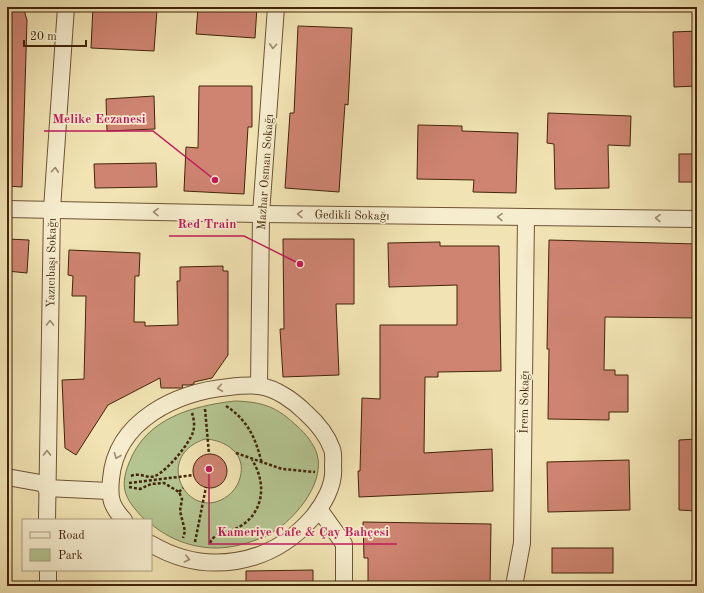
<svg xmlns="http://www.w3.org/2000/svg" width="704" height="593" font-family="'Old Standard TT',serif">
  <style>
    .green { fill: #b4c591; stroke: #7b754d; fill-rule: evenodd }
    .building { fill: #ce8471; stroke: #422509 }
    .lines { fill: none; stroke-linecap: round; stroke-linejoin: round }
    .street-casing { stroke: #6e5434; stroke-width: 18 }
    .path { stroke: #422509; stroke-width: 2.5; stroke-dasharray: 3 2; stroke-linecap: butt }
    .street { stroke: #f6edce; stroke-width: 16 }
    .oneway { stroke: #9c896c }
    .labels { text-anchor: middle; stroke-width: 3.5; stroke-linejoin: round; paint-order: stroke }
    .street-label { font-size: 12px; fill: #422509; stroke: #f6edce }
    .leader { fill: none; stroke: #c2185b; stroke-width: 1.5 }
    .callout-dot { fill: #c2185b; stroke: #f6edce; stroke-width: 1.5 }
    .callout-label { font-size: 13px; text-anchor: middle; font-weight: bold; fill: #c2185b; stroke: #f6edce; stroke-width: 3.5; stroke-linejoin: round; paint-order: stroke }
  </style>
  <rect width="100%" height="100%" fill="#f1e3b3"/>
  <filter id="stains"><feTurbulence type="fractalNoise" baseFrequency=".005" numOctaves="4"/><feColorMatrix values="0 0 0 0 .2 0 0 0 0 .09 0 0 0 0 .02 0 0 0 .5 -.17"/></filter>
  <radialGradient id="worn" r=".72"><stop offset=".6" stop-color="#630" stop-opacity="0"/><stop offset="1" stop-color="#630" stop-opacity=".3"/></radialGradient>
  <path class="green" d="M235,401c29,1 42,6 63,26 7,6 16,17 19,27 9,31 -26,70 -51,82 -16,7 -34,12 -50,12 -24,0 -47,-9 -65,-24v-4h-6c-18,-19 -27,-30 -16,-57 17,-45 63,-57 106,-62zM205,439c21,1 42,15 35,39 -3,10 -9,17 -19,22 -36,17 -67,-44 -16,-61z"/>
  <g class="building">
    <polygon points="7,7 23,7 27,20 22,187 7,186"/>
    <polygon points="93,7 157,10 154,51 91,48"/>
    <polygon points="198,7 257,7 255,38 196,34"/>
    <polygon points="298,26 352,28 348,105 345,104 339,192 285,188 290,113 294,113"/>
    <polygon points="697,31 697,86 674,87 673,32"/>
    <polygon points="199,86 252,86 252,127 248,127 244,194 184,191 186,147 198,148"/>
    <polygon points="154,96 155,129 107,131 106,99"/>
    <polygon points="548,113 631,116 630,146 608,145 609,188 555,189 554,144 547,143"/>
    <polygon points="418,125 462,126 462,131 518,133 516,193 473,192 474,180 417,179"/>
    <rect x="679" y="154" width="18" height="28"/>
    <polygon points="156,163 157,187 95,188 94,164"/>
    <polygon points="7,239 29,240 27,273 7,271"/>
    <polygon points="283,239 354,239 354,304 336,304 339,375 283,377 280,329 284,329"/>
    <polygon points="549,240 697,244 697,318 605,317 604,370 615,370 615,375 628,375 628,412 609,412 609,420 548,419 549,349 547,349"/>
    <polygon points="440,242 440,246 499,246 501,371 438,372 438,377 425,377 424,453 492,449 493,491 359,497 358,471 360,471 362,398 380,399 380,325 457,325 457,285 389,287 388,243"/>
    <polygon points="69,250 140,253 139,276 135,276 134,322 145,322 145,326 178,325 177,281 180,281 180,267 223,266 223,271 228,271 228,355 212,378 194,382 194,384 190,385 182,385 183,388 161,388 160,378 108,405 76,455 65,448 62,380 84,379 86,296 72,296 73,276 68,275"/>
    <polygon points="697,439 697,511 679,510 679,440"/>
    <circle cx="210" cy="471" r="17"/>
    <polygon points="629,460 630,510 548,512 547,462"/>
    <polygon points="363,522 491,524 490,586 368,586 368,558 364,558"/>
    <rect x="552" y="548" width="61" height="25"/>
    <polygon points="313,570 313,586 246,586 246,571"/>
  </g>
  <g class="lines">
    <defs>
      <g id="street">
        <polyline points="7,209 261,214 697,219"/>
        <polyline points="259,386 261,214 276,7"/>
        <polyline points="7,477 46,484"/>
        <polyline points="46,488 109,491"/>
        <polyline points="319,509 344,544 344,586"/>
        <polyline points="47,520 52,209 66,7"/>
        <path d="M124,520c-13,-14 -15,-22 -13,-41 5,-59 66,-87 118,-92 9,-1 21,-2 30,-1 17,2 35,15 47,27 10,9 21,22 26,36 2,5 1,12 1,18 2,18 -10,38 -21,51 -42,48 -107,58 -161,26"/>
        <polyline points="48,570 48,586"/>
        <polyline points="514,586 522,543 526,217"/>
      </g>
    </defs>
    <use href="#street" class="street-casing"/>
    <g class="path">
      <path d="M226,406c22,14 30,33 36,58"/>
      <polyline points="205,409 209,454"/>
      <polyline points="236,453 282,469 315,472"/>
      <path d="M131,476c9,-4 16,3 24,0 11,-4 35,-33 38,-44 2,-6 1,-13 -1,-19"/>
      <polyline points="129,483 194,475"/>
      <polyline points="129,487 140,489 151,484 164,483 179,492 182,499 180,511 185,531 183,538"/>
      <polyline points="179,492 183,488"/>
      <polyline points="195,542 206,487"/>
      <path d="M210,543c5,-12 19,-10 29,-16 25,-14 28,-44 13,-67"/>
    </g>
    <use href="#street" class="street"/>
  </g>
  <defs><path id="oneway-chevron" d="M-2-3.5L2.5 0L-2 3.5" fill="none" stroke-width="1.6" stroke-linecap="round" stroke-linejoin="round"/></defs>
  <g class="oneway">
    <use href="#oneway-chevron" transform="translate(273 46) rotate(94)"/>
    <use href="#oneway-chevron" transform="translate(55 170) rotate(-86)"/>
    <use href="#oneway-chevron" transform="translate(156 212) rotate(-179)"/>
    <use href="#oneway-chevron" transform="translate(300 214) rotate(-179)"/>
    <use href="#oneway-chevron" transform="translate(500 217) rotate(-179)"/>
    <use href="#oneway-chevron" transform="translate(658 218) rotate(-179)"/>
    <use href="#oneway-chevron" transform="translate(50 323) rotate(-89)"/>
    <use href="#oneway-chevron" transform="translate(220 388) rotate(172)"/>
    <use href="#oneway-chevron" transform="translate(47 453) rotate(-89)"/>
    <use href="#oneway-chevron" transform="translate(117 456) rotate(112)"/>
    <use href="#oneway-chevron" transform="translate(187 559) rotate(13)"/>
  </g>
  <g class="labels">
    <g class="street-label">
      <text transform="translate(265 172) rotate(-86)" y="4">Mazhar Osman Sokağı</text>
      <text transform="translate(352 215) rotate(1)" y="4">Gedikli Sokağı</text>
      <text transform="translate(51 263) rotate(-89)" y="4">Yazıcıbaşı Sokağı</text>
      <text transform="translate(524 402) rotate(-89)" y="4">İrem Sokağı</text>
    </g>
  </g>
  <path class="leader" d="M215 180L153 131H44M300 264L244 236H169M209 469L209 544H397"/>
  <g class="callout-dot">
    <circle cx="215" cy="180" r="4"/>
    <circle cx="300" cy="264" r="4"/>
    <circle cx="209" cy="469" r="4"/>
  </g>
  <g class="callout-label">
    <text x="99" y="123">Melike Eczanesi</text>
    <text x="207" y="228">Red Train</text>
    <text x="303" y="536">Kameriye Cafe &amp; Çay Bahçesi</text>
  </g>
  <rect width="704" height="593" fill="none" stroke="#f1e3b3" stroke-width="24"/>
  <rect x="8" y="8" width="688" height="577" fill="none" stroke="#422509" stroke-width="2"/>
  <rect x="12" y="12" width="680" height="569" fill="none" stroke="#422509"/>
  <rect x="22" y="519" width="130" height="52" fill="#f6edce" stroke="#ae9d7f"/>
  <rect x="30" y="532" width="20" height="6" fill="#f6edce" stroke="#ae9d7f"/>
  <text x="58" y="539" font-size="12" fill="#422509">Road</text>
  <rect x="30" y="549" width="20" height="12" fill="#b4c591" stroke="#ae9d7f"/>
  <text x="58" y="559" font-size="12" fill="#422509">Park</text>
  <path d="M24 40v6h62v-6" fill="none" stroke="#422509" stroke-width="2"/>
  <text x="30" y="40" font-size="12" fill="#422509" stroke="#f6edce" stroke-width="3" paint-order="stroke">20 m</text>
  <rect width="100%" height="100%" filter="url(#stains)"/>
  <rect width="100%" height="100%" fill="url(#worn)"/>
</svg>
